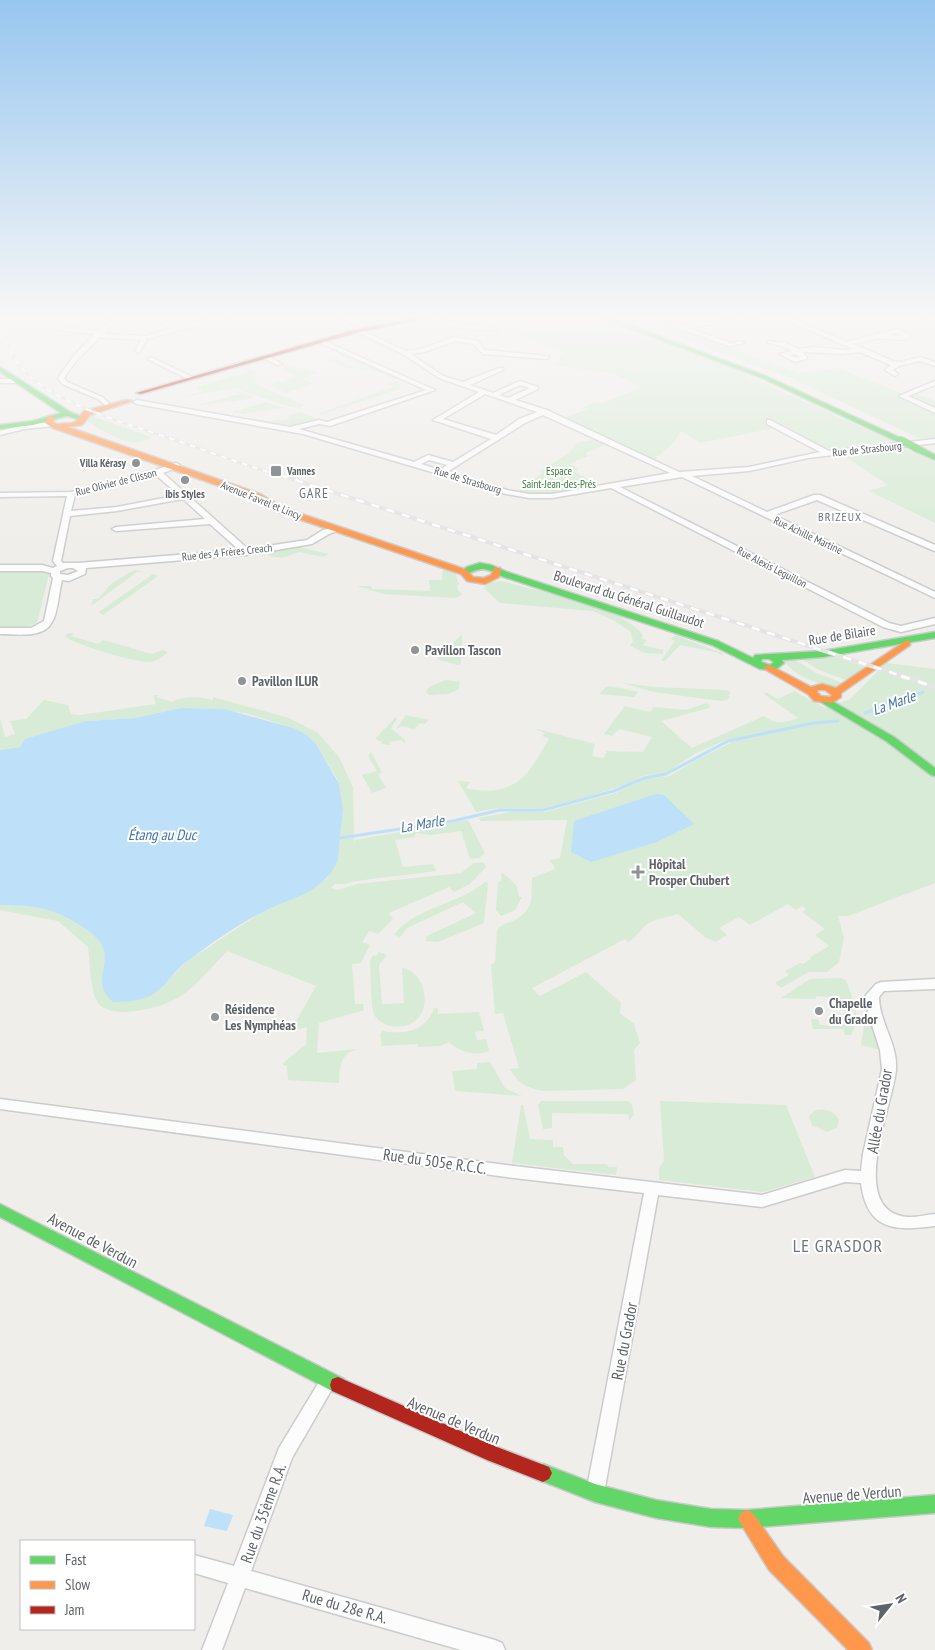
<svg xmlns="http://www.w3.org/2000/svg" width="935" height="1650" font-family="'PT Sans Narrow',sans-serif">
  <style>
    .green { fill: #d8ebd6 }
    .water { fill: #bfe0f9 }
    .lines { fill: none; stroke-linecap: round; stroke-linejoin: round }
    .stream { stroke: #bfe0f9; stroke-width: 3 }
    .street-casing { stroke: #cbcccc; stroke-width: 3 }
    .fast-casing { stroke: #cacacb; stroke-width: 3 }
    .slow-casing { stroke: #cacacb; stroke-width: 3 }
    .jam-casing { stroke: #cacacb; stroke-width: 3 }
    .street { fill: #fdfcfc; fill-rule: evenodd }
    .fast { fill: #63d668; fill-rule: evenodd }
    .slow { fill: #ff974d; fill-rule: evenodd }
    .jam { fill: #b3261e; fill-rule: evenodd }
    .rail-far2-casing { stroke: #e4e4e4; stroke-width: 3 }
    .rail-far1-casing { stroke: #e4e4e4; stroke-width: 4 }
    .rail-casing { stroke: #e4e4e4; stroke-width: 5 }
    .rail-far2 { stroke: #fff; stroke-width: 2; stroke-dasharray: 5.5; stroke-linecap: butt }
    .rail-far1 { stroke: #fff; stroke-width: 2.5; stroke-dasharray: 8; stroke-linecap: butt }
    .rail { stroke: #fff; stroke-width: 3; stroke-dasharray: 9; stroke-linecap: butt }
    .fast-bridge-casing { stroke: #c8b996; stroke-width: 8; stroke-linecap: butt }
    .fast-bridge { stroke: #63d668; stroke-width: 7 }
    .poi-dot { fill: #919496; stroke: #fff; stroke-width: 2 }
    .labels { text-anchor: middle; stroke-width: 4; stroke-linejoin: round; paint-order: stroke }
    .far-street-label { font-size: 11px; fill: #5f6368; stroke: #fff }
    .far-poi-label { font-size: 11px; font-weight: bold; fill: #5f6368; stroke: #fff; text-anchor: end }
    .far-park-label { font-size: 11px; fill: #348238; stroke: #fff }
    .far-neighbourhood-label { font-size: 12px; letter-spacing: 1px; fill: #70757a; stroke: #fff }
    .far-quarter-label { font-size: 14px; letter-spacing: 1px; fill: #70757a; stroke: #fff }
    .street-label { font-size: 14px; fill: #5f6368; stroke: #fff }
    .poi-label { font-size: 14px; font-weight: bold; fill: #5f6368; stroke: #fff; text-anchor: start }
    .water-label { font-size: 15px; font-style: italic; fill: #4174aa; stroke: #fff }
    .near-street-label { font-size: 16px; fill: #5f6368; stroke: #fff }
    .near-neighbourhood-label { font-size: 18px; letter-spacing: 1px; fill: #70757a; stroke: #fff }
  </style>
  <rect width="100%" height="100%" fill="#efeeea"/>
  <g class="green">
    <polygon points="502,317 585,317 708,358 892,441 815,451 776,428 700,443 681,431 675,441 654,460 563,418 591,408 580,409 595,402 603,403 641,388 615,374 554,365 564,353 511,332 482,327"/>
    <polygon points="624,317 638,317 664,324 799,373 838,368 908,396 914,393 935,401 935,438 923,440 790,378"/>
    <polygon points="343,353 408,382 403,382 377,372 350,369 329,360 335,358 357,370 363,367 338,355"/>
    <polygon points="285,366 309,370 316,373 304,379 314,384 286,393 270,385 297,377 281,368"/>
    <polygon points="243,367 258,372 254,374 256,376 255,384 304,405 300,408 291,407 233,388 182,397 203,391 196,387 248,372 240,368"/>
    <polygon points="396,382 401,385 400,389 323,414 317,414 393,387 388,384"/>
    <polygon points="230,389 254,397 246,400 198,405 240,394"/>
    <polygon points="266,402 284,408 243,414 232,412"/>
    <polygon points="300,412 321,420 292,426 265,422 289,419 288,415"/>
    <path d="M92,414l3,3 56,20c-18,15 -47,-6 -63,-15v-5z"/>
    <polygon points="596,439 607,444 586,453 588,456 570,464 579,469 575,472 599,485 557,494 517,492 542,473 539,472 570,452 576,443"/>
    <polygon points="908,448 935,462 935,523 869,491 888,485 846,457"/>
    <polygon points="300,547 328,554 324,557 299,552 282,558 269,556 267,552"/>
    <polygon points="443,568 455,572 459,584 457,586 458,591 462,593 460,596 455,598 384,594 357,586 371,586 372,589 430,591 429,580 442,580"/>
    <polygon points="42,570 49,574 37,623 27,627 0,627 0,572"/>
    <polygon points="134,570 144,572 137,572 91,606 93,599 98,599 112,583"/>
    <polygon points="153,574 158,576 103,615 99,612"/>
    <path d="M502,581c39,12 117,23 141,54l-1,4 5,1 -4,5 20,5v4c-16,-1 -18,1 -33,-9l3,-3 -2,-10 -18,-12 -20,-9 -93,-8 -16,-15 5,-5z"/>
    <path d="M69,633h5l-3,3 27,8 5,-4 49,14 11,-4 5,2c-6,5 -12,10 -20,10 -14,0 -73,-17 -83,-26z"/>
    <polygon points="462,634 461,664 457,665 437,659"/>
    <polygon points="675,635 722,653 723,656 715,652 680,645 665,661 661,661 675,641 671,639"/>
    <polygon points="834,656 868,668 849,681 819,670 800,658"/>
    <path d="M783,659h11l22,14 27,10 -3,3c-19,1 -47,-10 -57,-27z"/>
    <path d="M886,663l49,6v214l-87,33h-10l6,22 -5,24 -12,10h-18l-28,16 -6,-5 14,-8 -4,-4 15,-8 3,1 8,-5 -1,-2 19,-11 -14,-11 10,-6 -23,-17 4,-3 -4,-3 -6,4 -8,-6 -38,21 -11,-8 -20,11 8,7 -12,7 -10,-5 -27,-23c-10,3 -28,5 -35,14 -6,7 -6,8 -15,14l-3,-3 -93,49 8,8 46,-24 35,31 -1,10 14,11 6,19 -6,7 2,30 -13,9 -80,2c-15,-3 -25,-7 -33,-22l9,-1 -16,-55 -8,1 -4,-49 4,-3 2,-32c5,-6 12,-7 18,-10 20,-12 16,-22 17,-42l23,-9 -5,-9 10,-2 7,-38 -86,1 -2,-3 36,-7 29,1 72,-19 29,-14 24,-3 31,-18 32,-16 -4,-3 -32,14 -30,20 -24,3 -14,8 -38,12 -47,12h-45l-22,4 -18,-31 12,1 -4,6c18,5 41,4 56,-10 11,-9 19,-27 27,-39l-7,-3 3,-3 -12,-5 62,16 -3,12 12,2 3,-7 36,1 9,-15 -33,-8 -7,7 -8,-2 21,-28 25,6 4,-5 32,3 21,-7 3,2 -1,3 -48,13 31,27 72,-32c12,9 19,7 34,2l-34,-24 2,-2 12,7 16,-8 31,17 25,-9z"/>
    <polygon points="446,680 460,682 459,689 448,694 429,695 426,692 429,687"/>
    <polygon points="623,683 655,687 727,690 730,692 729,699 721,701 653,692"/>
    <polygon points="610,686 638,692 634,697 599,694 606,687"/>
    <path d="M153,695h6l-3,2 16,5c12,-7 29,-5 41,-2v-3l76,21 29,15 21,24 14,30 1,56 1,-3 113,-20 17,33 -6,5 -9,1 -9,-28 -31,4 -14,-2 -2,4 -19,3 8,27 30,-3 3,7 -80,10 -11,3h-10l-4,4 6,2 21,-6 103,-11 13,-10 9,-1 3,5 -16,17 -16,8 -5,-5 -60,26 4,6 -15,15 -9,-3 -7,11 8,3 -9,18 -9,1 3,40h8l1,6 -45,13 -2,30 40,-4c-18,6 -17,18 -18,34l-51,-3 -1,-14 -5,-2 24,-20 1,-17 -17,5 26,-46 -89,-35c-34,37 -48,57 -101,61 -9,0 -22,-1 -28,-9 -8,-12 -8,-42 -10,-56l-30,-26 -58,-11v-5c37,2 52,1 84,23 8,5 18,12 20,22 4,19 -9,27 5,48 41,7 49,-6 74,-34l76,-50 58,-28 11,-8 12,-33 3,-35 -6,-31 -21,-35 -9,-9 -13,-7 -49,-15 -41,-5h-23l-46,10 -49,3 -66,26 -20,3v-32l5,19 10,-3 -5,-13 16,-2 18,-19 24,5 3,9 9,1 76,-11z"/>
    <polygon points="406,715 428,720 425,724 420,723 414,729 402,726 396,729"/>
    <polygon points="396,717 397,719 391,728 406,741 404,743 402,740 389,742 390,745 381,744 382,742 375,739"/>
    <polygon points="371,752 382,773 378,774 386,788 372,793 362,775 377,771 368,756"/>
    <polygon points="502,872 517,886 519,897 522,897 515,910 501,916 496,910 498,882 501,881"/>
    <path d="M485,882l3,1 -4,40 -46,19 -12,-1 1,-3 -2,-1 51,-24 -13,-11 -56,26 -7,9 -6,-2c20,-28 65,-30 91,-53z"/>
    <path d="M379,952l8,3 -8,10 3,39 22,-1 -2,-35c31,5 33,65 -11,58 -6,-1 -13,-5 -16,-10 -5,-10 -4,-41 -5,-54l3,-7 3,1z"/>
    <path d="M841,978l5,2c7,21 16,34 5,55h-6l-2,-6h-30l-2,-10h7l2,6 18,1v-7l5,3 3,-3h8l-2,-3 3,-4 -5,-5 1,-3 -11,-3 -5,2 -3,-6 -16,-1v3l-35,-1 29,-19z"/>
    <path d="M434,1008h4v6l41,-2 5,19 -9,1 2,8 9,-1 3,12c-12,6 -32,0 -40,-9l-9,4 -22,1v-3l-36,2 -2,-12 3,-3c22,4 43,0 51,-23z"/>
    <polygon points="871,1019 881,1050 861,1045 865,1020"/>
    <polygon points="490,1062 505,1088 522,1096 455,1091 452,1071 477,1069 477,1063"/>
    <polygon points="541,1101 628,1101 632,1105 634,1115 629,1120 628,1114 552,1113 552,1128 543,1129 538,1105"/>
    <polygon points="660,1101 786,1105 815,1177 763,1192 659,1180 659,1169 664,1160"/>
    <polygon points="521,1105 523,1105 530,1139 553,1140 553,1147 563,1147 564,1155 573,1164 606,1164 609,1167 617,1167 616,1175 512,1163"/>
    <path d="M816,1110c10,-2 18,1 23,10l-2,8 -10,4 -15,-7 -3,-9z"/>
  </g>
  <g class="water">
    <path d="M181,708l43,1 70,19 13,7 9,9 23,40 4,26 -5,49c-12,35 -51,39 -79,55 -19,10 -40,24 -58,37 -5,4 -12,9 -18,13 -11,10 -18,24 -33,32 -11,5 -24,6 -37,6 -21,-19 -5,-32 -9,-51 -2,-10 -11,-17 -20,-23 -31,-21 -47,-22 -84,-23v-155l20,-3 5,-8 61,-18 49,-3z"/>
    <polygon points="656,794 664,795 694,824 657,842 591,862 571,852 574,821"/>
    <polygon points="210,1509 233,1515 227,1531 204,1526"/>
  </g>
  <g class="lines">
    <g class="stream">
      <polyline points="865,713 923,692"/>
      <polyline points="340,838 453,821 500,810 543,810 614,791 644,778 666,774 728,741 814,723 838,721"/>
    </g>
    <defs>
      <g id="street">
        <polygon points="48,317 54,317 60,327 99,331 113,317 119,317 104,334 145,336 172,329 158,322 159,317 165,317 163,320 178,327 219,317 228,317 147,339 140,352 138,353 135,351 141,340 100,337 76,361 64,378 67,382 102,397 109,403 105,405 98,399 62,384 58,378 72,358 94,334 56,330"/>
        <path d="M325,317h8l73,34 15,-2 33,-12 24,4 7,9 63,6 1,1 -3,2 -63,-5 -9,-10 -19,-3 -31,11 -13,2 32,22 20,6 36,-14h4v2l-33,15 23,8 27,-12 18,6v2l-23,11 32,10 132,62 70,-5 71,-15 -53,-28v-4h3l59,31 106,-12v4l-127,15 -59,13 -57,5 75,36 47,-17h6l115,50v6l-3,-1 -115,-50 -43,15 161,77v6l-253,-121 -62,10 269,136 12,3 34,-8v6l-34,8 -18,-5 -272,-139 -59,10h-23l-23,-4 -203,-60 -166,-30 -4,-2 4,-2 153,27 29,-7 8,2 99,-32 -108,-48 -1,-1 3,-2 115,51 -105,36 -11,-2 -20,5 115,33 14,-7 25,7 38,-23 -58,-19 46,-28 -40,-14 -36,-24zM520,385l10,3 -22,10 -9,-3zM485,394l6,2 46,16 -18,7 -23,16 -53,-16zM543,415l127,58 -118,21h-23l-22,-4 -60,-18 78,-49zM429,460l18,5 -7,5 -19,-6z"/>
        <polygon points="429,317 437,317 453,323 494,327 497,329 494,331 452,327"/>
        <polygon points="745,317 760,317 688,328 731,343 741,341 744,343 729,346 664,323 667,321 680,326"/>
        <path d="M779,317h8l60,25 50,-13 15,7 -11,4 -22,-2 -26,6 40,17 8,1 19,-5 15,5v4l-15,-5 -21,5 -6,4 5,4 -3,2 -10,-6 6,-5 -31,-13 -18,2 -35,-2h-4l4,6 -1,1 -11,3 -15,-8 12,-3 -10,-5 -14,-3v-2l18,2 13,6 16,-2 27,3 11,-1zM896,333l7,3 -14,-1zM797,354l3,3 -4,1 -6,-3z"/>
        <polygon points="927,317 935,317 935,321"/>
        <polygon points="265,355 281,363 282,364 277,365 263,358 263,356"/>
        <polygon points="151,357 192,377 193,378 188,379 149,360 148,359"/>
        <polygon points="0,379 14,379 17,381 14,383 0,383"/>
        <polygon points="935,381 935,385 908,396 935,408 935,413 899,396"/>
        <polygon points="50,422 54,424 53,426 24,429 0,435 0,431 24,425"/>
        <path d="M176,463l4,2 -1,2 -16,6 85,76 59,-9 16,-10 15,-3 4,2 -13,5 -17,10 -66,11 -160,13 -1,6 -16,7 -7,-1c-3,11 -4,33 -10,42 -8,17 -37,12 -52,12v-6h31l13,-7 9,-43 -2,-2v-3l-9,-2h-42v-6h42l11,3 4,-2 -4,-5 14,-65 -67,1v-4l71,-1 84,-22zM156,475l23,20 -62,12 -46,4 4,-16zM183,499l22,20 -89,8 -4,2 4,2 94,-7 29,26 -161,13h-15l-2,-2 9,-45 47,-5zM68,568h5l5,3 -10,4 -8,-1v-3z"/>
        <path d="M935,979v10l-51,2 -5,6c0,25 19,47 17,73 -3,34 -47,134 5,146 10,3 23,-1 34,-2v12c-40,5 -68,5 -74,-43l-16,-1 -83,25 -104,-12 -54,298 -3,6 -6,3 -6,-3 -3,-6 58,-300 -130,-15 -514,-69v-10l514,67 248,29 83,-25 16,1 2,-17 19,-85 -2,-19 -12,-37 -2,-18 10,-11 5,-2z"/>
        <polygon points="328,1374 334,1377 336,1382 292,1458 251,1571 495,1640 502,1643 505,1650 461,1650 245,1588 222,1650 202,1650 228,1583 194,1573 194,1555 234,1566 279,1448 322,1377"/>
      </g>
      <g id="fast">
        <polygon points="599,317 607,317 766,376 905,440 898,442 762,378"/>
        <polygon points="0,367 70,412 85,418 81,420 67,416 33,425 0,429 0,425 33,421 61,413 0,372"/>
        <polygon points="915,447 921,447 935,455 935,460 915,451"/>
        <path d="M480,563l11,2 16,7 211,69 35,17 2,-3 68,-4 112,-19v6l-112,19 -41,3 2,3 -9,7 -15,-1 -48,-24 -211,-69c-19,-10 -19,-8 -37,-1l-4,-3 7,-5zM762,659h7l5,3 -4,3 -9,-3z"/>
        <polygon points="825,697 894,737 935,768 935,776 931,775 886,741 821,702 820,700"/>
        <polygon points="0,1204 344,1379 346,1385 344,1391 338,1393 332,1391 0,1217"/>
        <polygon points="543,1464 595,1484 656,1500 711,1509 747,1510 935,1495 935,1513 747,1528 711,1527 656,1518 595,1502 537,1479 534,1473 537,1467"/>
      </g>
      <g id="slow">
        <polygon points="127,400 132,401 90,415 82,425 68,427 260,494 284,508 467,570 473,577 484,578 491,575 494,568 500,568 501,570 499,577 485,584 467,581 461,574 278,512 254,498 53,428 45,423 48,416 51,416 55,418 53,422 57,424 72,423 76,421 84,411"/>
        <path d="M907,640l3,1v4l-69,48v4l-9,6 -18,-2 -6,-7 -45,-26 5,-3 3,1 40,21 11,-3 14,4zM818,690h7l7,5 -2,2 -9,-1 -4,-4z"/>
        <polygon points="747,1510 753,1513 783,1556 869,1643 872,1650 848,1650 769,1570 738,1519 741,1513"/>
      </g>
      <g id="jam">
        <polygon points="421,317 433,317 356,333 141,394 136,393 353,330"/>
        <polygon points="338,1377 497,1447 549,1467 552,1473 549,1479 543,1482 487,1460 332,1391 330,1385 332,1379"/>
      </g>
    </defs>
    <use href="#street" class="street-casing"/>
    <use href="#fast" class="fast-casing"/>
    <use href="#slow" class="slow-casing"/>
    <use href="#jam" class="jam-casing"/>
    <use href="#street" class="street"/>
    <use href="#fast" class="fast"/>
    <use href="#slow" class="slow"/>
    <use href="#jam" class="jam"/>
    <defs>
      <path id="rail-far2" d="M5,317c-1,19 3,34 15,49 29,37 109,58 152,73 37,13 74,26 111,38"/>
      <polyline id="rail-far1" points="280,475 905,677"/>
      <polyline id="rail" points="901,676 935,687"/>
    </defs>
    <use href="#rail-far2" class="rail-far2-casing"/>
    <use href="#rail-far1" class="rail-far1-casing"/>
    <use href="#rail" class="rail-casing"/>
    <use href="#rail-far2" class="rail-far2"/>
    <use href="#rail-far1" class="rail-far1"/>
    <use href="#rail" class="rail"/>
    <defs>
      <polyline id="fast-bridge" points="901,440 918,449"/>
    </defs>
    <use href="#fast-bridge" class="fast-bridge-casing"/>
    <use href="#fast-bridge" class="fast-bridge"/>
  </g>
  <linearGradient id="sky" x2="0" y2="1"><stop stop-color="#97c6ef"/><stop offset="0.58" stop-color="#f8f7f6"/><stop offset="1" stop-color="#f8f7f6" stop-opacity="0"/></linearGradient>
  <rect width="935" height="548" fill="url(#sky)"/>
  <g class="poi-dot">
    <circle cx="136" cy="463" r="5"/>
    <rect x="270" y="465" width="12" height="12" rx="2.5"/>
    <circle cx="185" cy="480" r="5"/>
    <circle cx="415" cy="650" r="5"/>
    <circle cx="242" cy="681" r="5"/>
    <path d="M635.5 864.5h5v5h5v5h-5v5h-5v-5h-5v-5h5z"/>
    <circle cx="819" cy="1011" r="5"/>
    <circle cx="215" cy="1017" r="5"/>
  </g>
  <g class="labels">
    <g class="far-street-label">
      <text transform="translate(867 449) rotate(-6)" y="4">Rue de Strasbourg</text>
      <text transform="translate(468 480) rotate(17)" y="4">Rue de Strasbourg</text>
      <text transform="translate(116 482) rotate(-14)" y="4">Rue Olivier de Clisson</text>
      <text transform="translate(261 500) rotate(22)" y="4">Avenue Favrel et Lincy</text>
      <text transform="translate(808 535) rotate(25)" y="4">Rue Achille Martine</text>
      <text transform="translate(227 552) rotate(-6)" y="4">Rue des 4 Frères Creach</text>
      <text transform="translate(772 567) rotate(27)" y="4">Rue Alexis Leguillon</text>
    </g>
    <g class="far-poi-label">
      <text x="126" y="467">Villa Kérasy</text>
      <text x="287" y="475" text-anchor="start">Vannes</text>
      <text x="185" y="498" text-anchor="middle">Ibis Styles</text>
    </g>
    <g class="far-park-label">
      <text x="559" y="475">Espace<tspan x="559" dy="13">Saint-Jean-des-Prés</tspan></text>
    </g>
    <g class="far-neighbourhood-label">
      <text x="840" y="521">BRIZEUX</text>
    </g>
    <g class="far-quarter-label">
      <text x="314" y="498">GARE</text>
    </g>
    <g class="street-label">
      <text transform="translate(629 599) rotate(18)" y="5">Boulevard du Général Guillaudot</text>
      <text transform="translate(842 635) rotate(-9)" y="5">Rue de Bilaire</text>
    </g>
    <g class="poi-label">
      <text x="425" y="655">Pavillon Tascon</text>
      <text x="252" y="686">Pavillon ILUR</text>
      <text x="649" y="869">Hôpital<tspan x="649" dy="16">Prosper Chubert</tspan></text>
      <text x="829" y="1008">Chapelle<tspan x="829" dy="16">du Grador</tspan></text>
      <text x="225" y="1014">Résidence<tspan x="225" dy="16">Les Nymphéas</tspan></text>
    </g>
    <g class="water-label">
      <text transform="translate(894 703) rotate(-20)" y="5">La Marle</text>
      <text transform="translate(422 824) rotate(-10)" y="5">La Marle</text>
      <text x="162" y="840">Étang au Duc</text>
    </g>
    <g class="near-street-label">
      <text transform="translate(879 1111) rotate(-80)" y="6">Allée du Grador</text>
      <text transform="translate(435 1161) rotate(8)" y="6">Rue du 505e R.C.C.</text>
      <text transform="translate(93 1240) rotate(28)" y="6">Avenue de Verdun</text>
      <text transform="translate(624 1341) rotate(-79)" y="6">Rue du Grador</text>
      <text transform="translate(454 1420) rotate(23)" y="6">Avenue de Verdun</text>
      <text transform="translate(852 1494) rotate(-4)" y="6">Avenue de Verdun</text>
      <text transform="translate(263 1513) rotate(-70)" y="6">Rue du 35ème R.A.</text>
      <text transform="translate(345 1606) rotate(16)" y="6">Rue du 28e R.A.</text>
    </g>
    <g class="near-neighbourhood-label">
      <text x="838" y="1252">LE GRASDOR</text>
    </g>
  </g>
  <rect x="20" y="1540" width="175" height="90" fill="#ffffff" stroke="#bfc1c3"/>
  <rect x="30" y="1556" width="25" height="8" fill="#63d668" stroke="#bfc1c3"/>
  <text x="65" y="1565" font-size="15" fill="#5f6368">Fast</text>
  <rect x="30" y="1581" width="25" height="8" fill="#ff974d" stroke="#bfc1c3"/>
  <text x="65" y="1590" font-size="15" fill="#5f6368">Slow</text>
  <rect x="30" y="1606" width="25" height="8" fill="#b3261e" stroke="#bfc1c3"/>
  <text x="65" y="1615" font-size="15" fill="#5f6368">Jam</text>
  <g transform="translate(890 1605) rotate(60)" stroke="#ffffff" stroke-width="4" paint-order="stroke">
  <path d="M0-4L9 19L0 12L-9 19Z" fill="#5f6368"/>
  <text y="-8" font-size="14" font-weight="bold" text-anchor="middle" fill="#5f6368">N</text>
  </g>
</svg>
